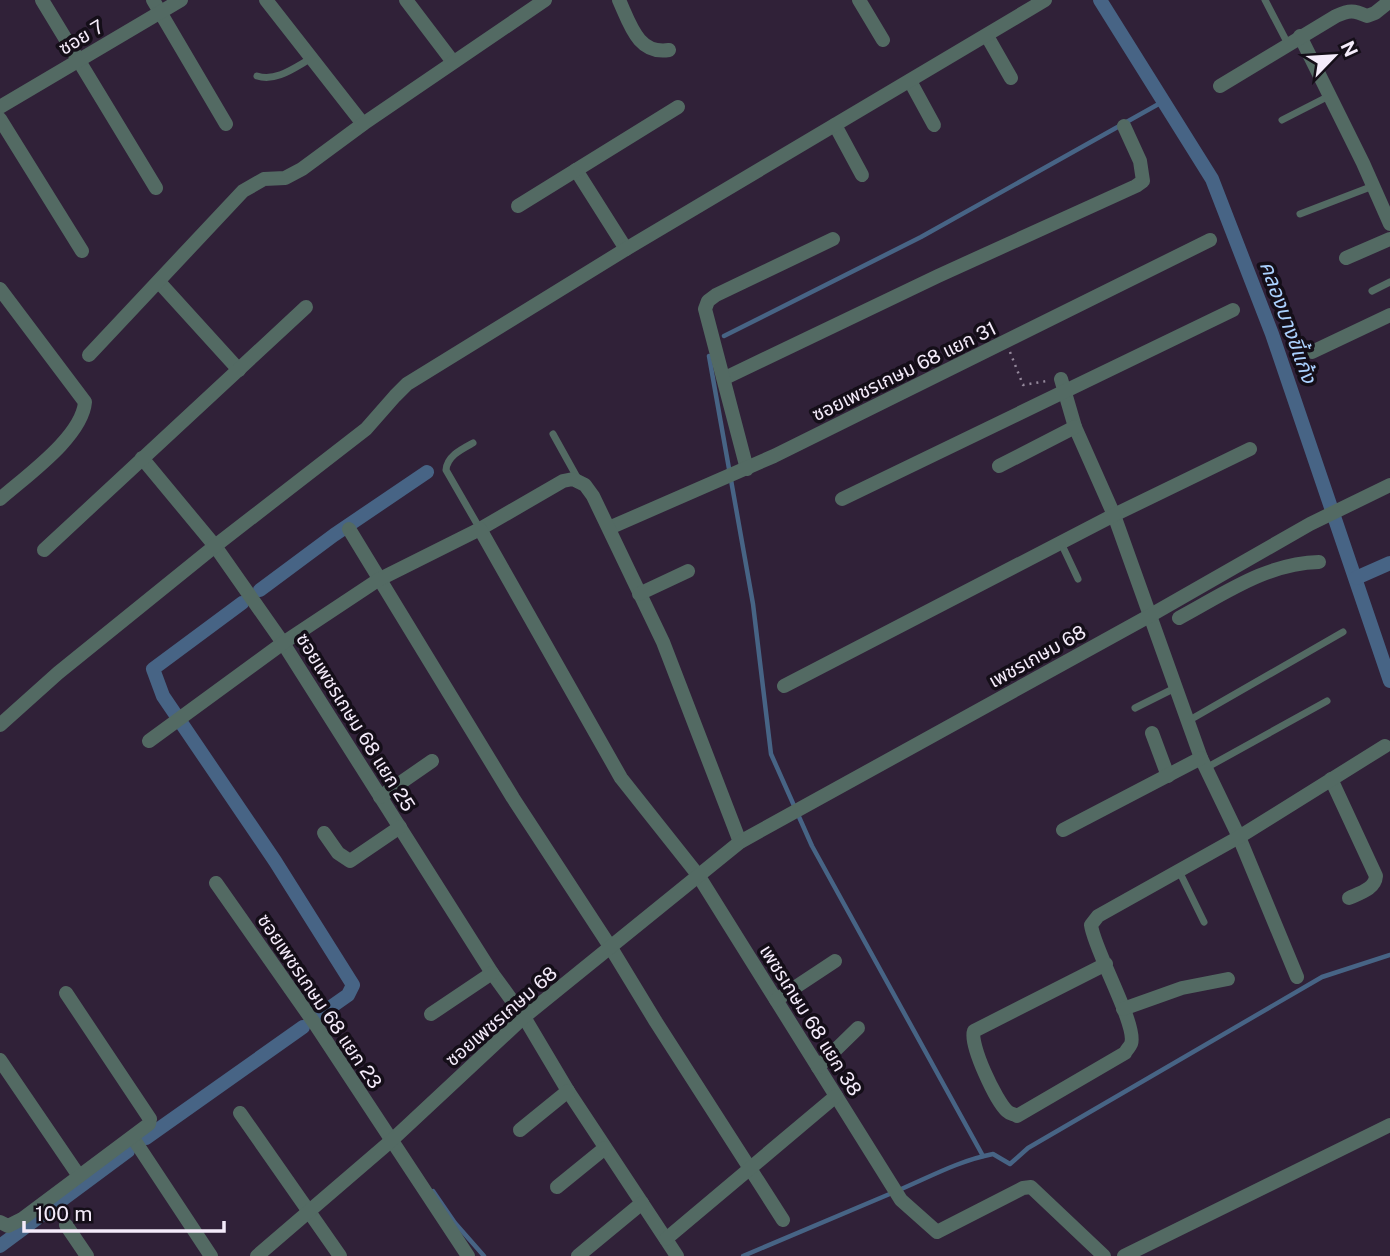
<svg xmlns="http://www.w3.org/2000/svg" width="1390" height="1256" font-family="'Public Sans','Noto Sans Thai',sans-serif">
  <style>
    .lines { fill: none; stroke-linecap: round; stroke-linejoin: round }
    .stream { stroke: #476485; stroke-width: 4.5 }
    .canal { stroke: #476485; stroke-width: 14 }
    .path { stroke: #94889b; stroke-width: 2.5; stroke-dasharray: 2 5; stroke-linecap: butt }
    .service { stroke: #536a63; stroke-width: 7 }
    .minor { stroke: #536a63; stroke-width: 14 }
    .labels { text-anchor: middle; stroke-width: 7; stroke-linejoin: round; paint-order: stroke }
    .street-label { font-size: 19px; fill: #f4ebfa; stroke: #140e18 }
    .water-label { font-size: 21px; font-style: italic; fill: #abd1fe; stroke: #140e18 }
  </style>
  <rect width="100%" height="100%" fill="#302138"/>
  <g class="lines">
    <g class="stream">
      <polyline points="724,336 921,237 1164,101"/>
      <polyline points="709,356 753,604 771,754 812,846 983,1156"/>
      <polyline points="433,1191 455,1223 484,1256"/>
      <path d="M743,1256c50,-21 100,-42 149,-63 34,-14 65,-32 101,-39l17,10 18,-16 294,-171 68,-22"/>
    </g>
    <g class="canal">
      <polyline points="1100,0 1212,179 1272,334 1390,681"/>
      <polyline points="1356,578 1390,563"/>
      <polyline points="260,590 334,535 427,472"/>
      <polyline points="242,603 153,669 163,696 275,861 353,985 348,995 321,1014"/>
      <polyline points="146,1138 303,1027"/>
      <polyline points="0,1246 128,1151"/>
    </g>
    <polyline class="path" points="1010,352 1023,385 1047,381"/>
    <g class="service">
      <polyline points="1265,0 1288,44"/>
      <path d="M257,76c19,6 37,-8 53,-17"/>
      <polyline points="1282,120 1329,96"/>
      <polyline points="1300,214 1373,186"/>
      <polyline points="1372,291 1390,282"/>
      <polyline points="553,434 578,479"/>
      <path d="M473,443c-11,6 -26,13 -27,27l34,59"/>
      <polyline points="1061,543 1078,579"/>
      <polyline points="1135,708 1175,688"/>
      <polyline points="1188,721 1343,632"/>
      <polyline points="1206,768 1327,701"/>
      <polyline points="1179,871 1204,922"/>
    </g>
    <g class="minor">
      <polyline points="42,0 156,188"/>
      <polyline points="153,0 226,124"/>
      <polyline points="266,0 363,124"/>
      <polyline points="406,0 453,62"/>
      <path d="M619,0c11,24 19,55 50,50"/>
      <polyline points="859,0 883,40"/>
      <polyline points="987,36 1011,78"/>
      <polyline points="1300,36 1363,163 1390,224"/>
      <polyline points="910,81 934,125"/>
      <path d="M1220,86l116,-70c13,-6 18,-6 31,0l8,-3 15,-12"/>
      <polyline points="0,107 181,0"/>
      <polyline points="0,119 82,251"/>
      <polyline points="835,125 862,175"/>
      <polyline points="576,170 626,249"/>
      <polyline points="518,206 678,107"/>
      <polyline points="1346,258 1390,239"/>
      <polyline points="159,282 239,370"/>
      <path d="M0,289l85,113c-3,35 -59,74 -85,97"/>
      <polyline points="1312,352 1390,315"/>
      <polyline points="89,355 243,191 264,179 285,178 302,169 363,124 545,0"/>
      <polyline points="725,378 938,276 1136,186 1143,181 1140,161 1124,126"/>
      <polyline points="1061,379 1075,427 1114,515 1201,758 1239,837 1297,977"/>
      <polyline points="142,458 215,546 283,643 492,973 524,1017 568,1091 677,1256"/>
      <polyline points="999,466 1075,427"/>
      <polyline points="747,469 705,309 708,301 716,295 833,239"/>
      <polyline points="842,499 1233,310"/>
      <polyline points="609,528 774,456 1210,240"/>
      <polyline points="349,529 513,798 611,948 656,1022 783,1220"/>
      <polyline points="480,529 563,481 573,479 585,485 593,496 663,642 740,842"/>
      <polyline points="44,550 306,307"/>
      <polyline points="639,594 688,571"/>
      <path d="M1179,618c45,-24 88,-55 140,-56"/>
      <polyline points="784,686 1114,515 1250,449"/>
      <polyline points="0,725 58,673 215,546 366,429 395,396 407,384 626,249 1045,0"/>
      <polyline points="1152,733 1168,776"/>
      <polyline points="149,741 283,643 378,580 480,529 621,778 698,875 901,1200 937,1232 1023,1188 1031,1187 1104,1256"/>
      <path d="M1331,779l45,97c-1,13 -16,17 -27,22"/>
      <polyline points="380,797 432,761"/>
      <polyline points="1063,830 1201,758"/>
      <polyline points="324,833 338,853 350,861 400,827"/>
      <polyline points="216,883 315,1024 468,1256"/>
      <path d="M1106,964l-132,67c-5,13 22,70 33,80 3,3 7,3 10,5l108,-63c0,-1 6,-8 6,-9 7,-18 -37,-94 -40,-119l7,-9 141,-79 146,-91"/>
      <polyline points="776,1000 835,961"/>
      <polyline points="1123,1009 1182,988 1228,979"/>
      <polyline points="431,1014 492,973"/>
      <polyline points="0,1060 79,1176"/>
      <polyline points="818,1067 858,1028"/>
      <polyline points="240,1113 340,1256"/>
      <polyline points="520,1130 568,1091"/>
      <polyline points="133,1138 211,1256"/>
      <polyline points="557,1187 605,1148"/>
      <polyline points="0,1222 8,1226 22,1219 149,1124 150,1119 66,993"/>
      <polyline points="66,1225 87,1256"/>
      <polyline points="666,1239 836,1096"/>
      <polyline points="257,1256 392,1140 524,1017 740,842 1151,615 1310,524 1390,485"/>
      <polyline points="578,1256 642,1203"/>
      <polyline points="1124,1256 1390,1125"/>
    </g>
  </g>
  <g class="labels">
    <g class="street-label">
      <text transform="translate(81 37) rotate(-31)" y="7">ซอย 7</text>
      <text transform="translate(904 371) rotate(-26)" y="7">ซอยเพชรเกษม 68 แยก 31</text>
      <text transform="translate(1037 656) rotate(-29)" y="7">เพชรเกษม 68</text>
      <text transform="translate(356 722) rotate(58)" y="7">ซอยเพชรเกษม 68 แยก 25</text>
      <text transform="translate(320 1001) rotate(56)" y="7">ซอยเพชรเกษม 68 แยก 23</text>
      <text transform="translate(501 1016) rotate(-41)" y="7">ซอยเพชรเกษม 68</text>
      <text transform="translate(811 1020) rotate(58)" y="7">เพชรเกษม 68 แยก 38</text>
    </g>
    <g class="water-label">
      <text transform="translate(1288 322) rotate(70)" y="7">คลองบางขี้แก้ง</text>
    </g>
  </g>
  <g transform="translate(1334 56) rotate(65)" stroke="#140e18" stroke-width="5" paint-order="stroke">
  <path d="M0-5L12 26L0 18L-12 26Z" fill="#f4ebfa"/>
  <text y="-10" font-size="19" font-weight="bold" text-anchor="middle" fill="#f4ebfa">N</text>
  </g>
  <path d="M24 1221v10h200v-10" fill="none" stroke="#f4ebfa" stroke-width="3.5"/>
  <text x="35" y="1221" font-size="21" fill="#f4ebfa" stroke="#140e18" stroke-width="5" paint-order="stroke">100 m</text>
</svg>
